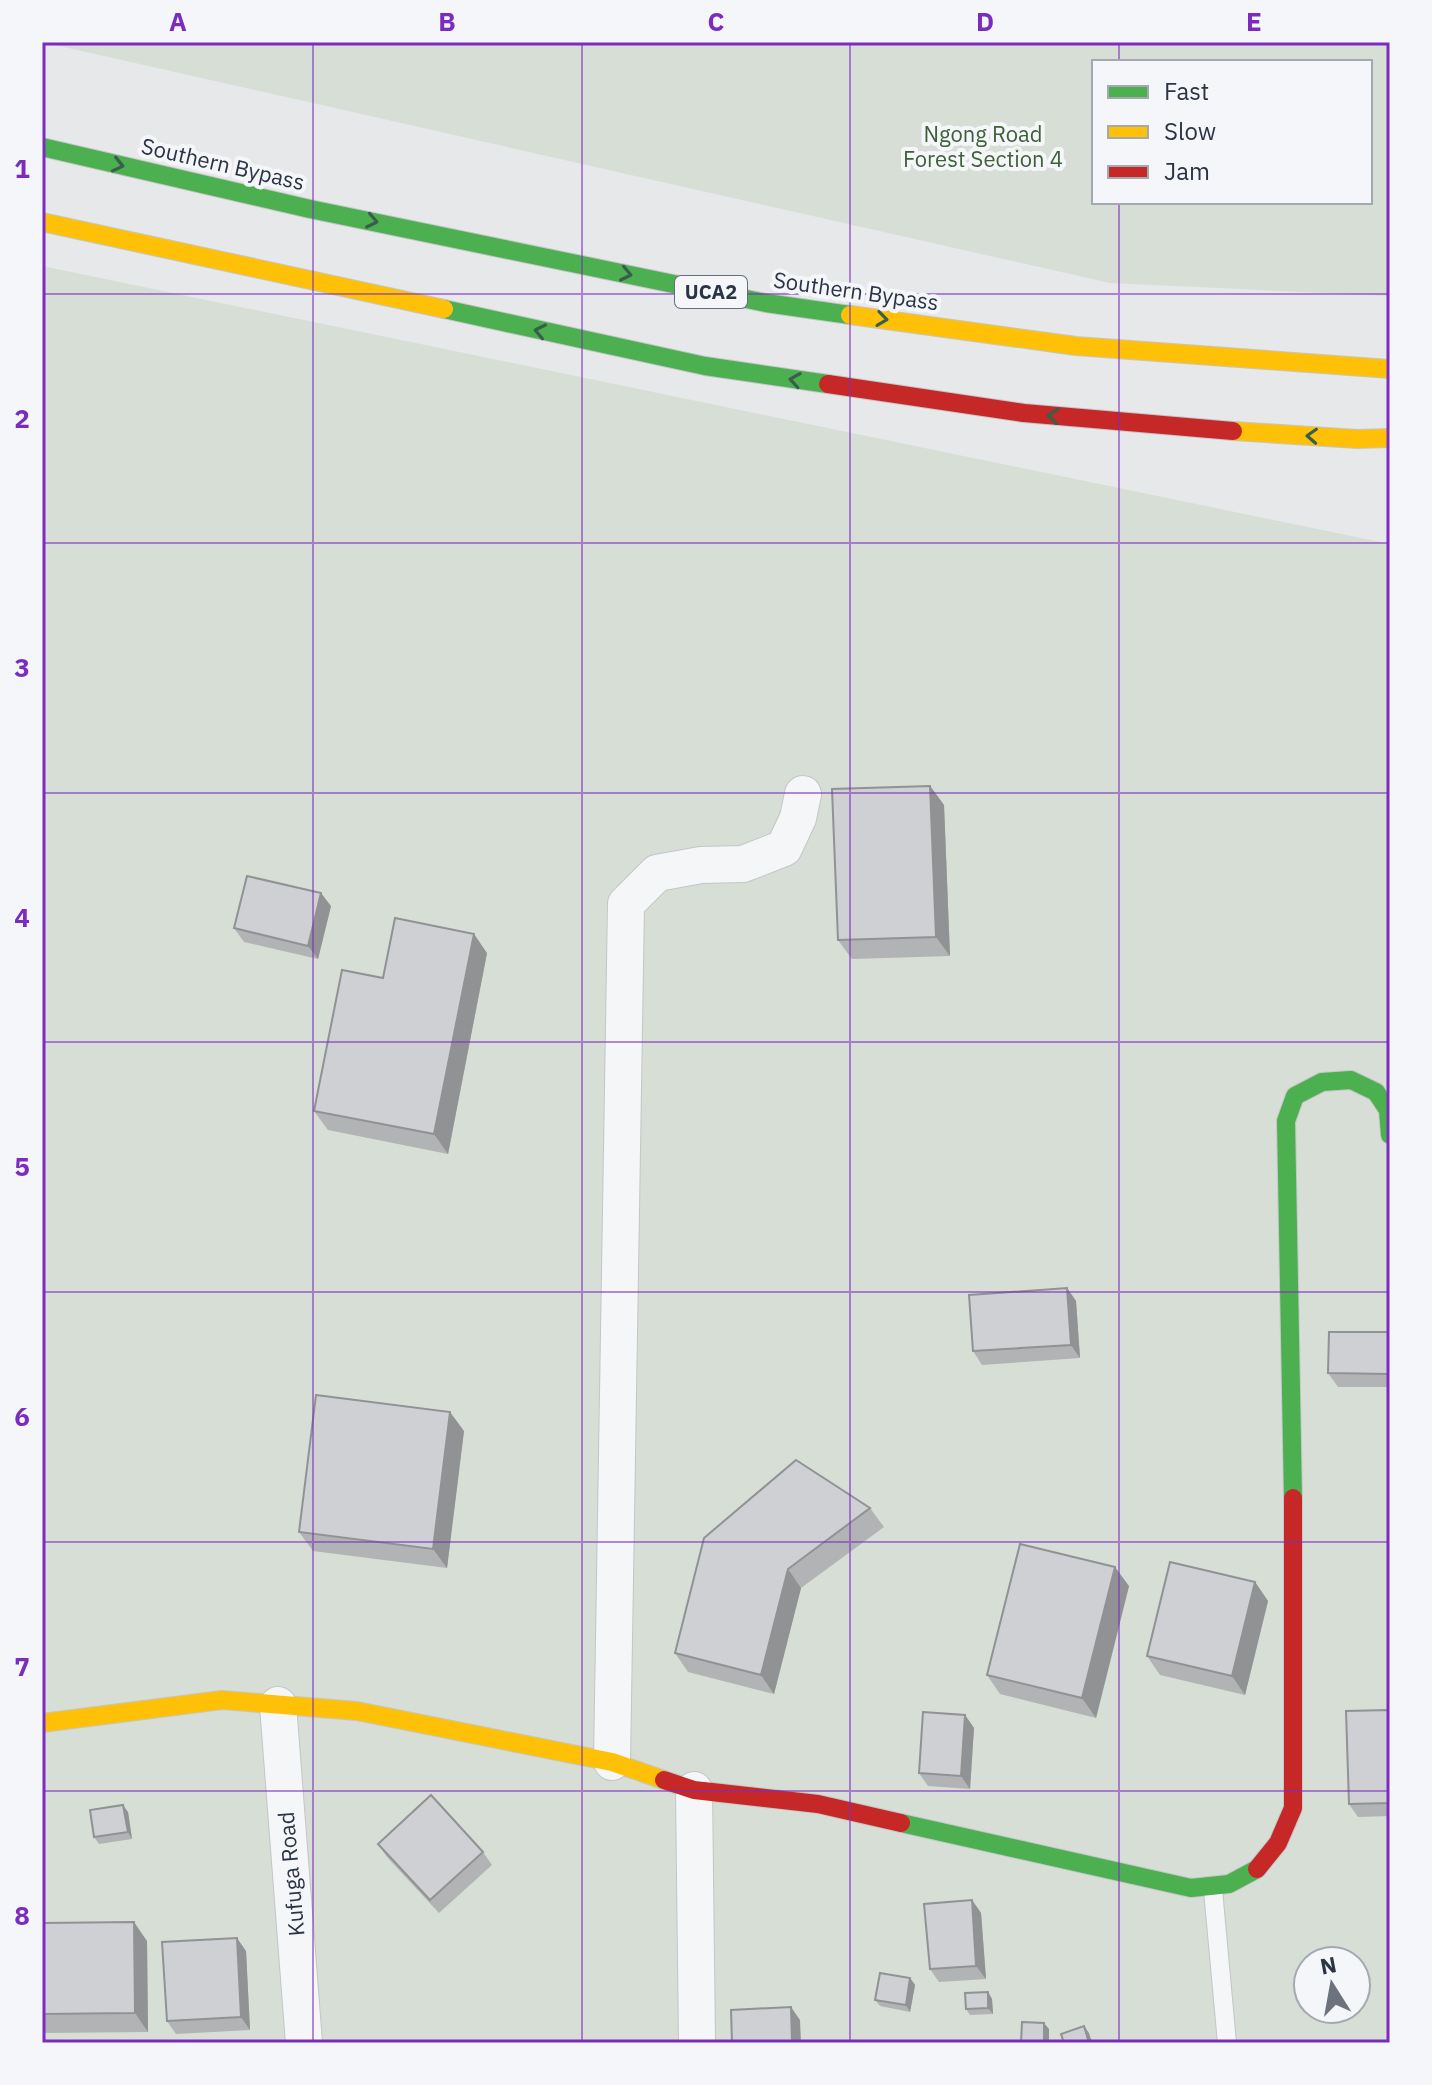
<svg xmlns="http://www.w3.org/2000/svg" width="1432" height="2085" font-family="'IBM Plex Sans',sans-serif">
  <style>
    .green { fill: #d6ded6; fill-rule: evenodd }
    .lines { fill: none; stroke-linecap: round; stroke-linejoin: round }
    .lane-casing { stroke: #c4c6c8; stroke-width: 20 }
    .street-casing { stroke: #c4c6c8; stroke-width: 38 }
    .fast-casing { stroke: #c4c6c8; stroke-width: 20 }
    .slow-casing { stroke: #c4c6c8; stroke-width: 20 }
    .jam-casing { stroke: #c4c6c8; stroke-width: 20 }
    .lane { stroke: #f5f6f7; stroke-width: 18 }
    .street { stroke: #f5f6f7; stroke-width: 36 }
    .fast { stroke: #4caf50; stroke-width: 18 }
    .slow { stroke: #ffc107; stroke-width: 18 }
    .jam { stroke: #c62828; stroke-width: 18 }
    .wall { fill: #b1b3b5 }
    .shaded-wall { fill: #909294 }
    .building { fill: #ced0d3; stroke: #909294; stroke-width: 2 }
    .oneway { stroke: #375f49 }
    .grid { fill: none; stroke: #7b2cbf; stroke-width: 2; stroke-opacity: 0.55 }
    .labels { text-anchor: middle; stroke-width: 8; stroke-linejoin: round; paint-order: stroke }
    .shield { fill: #f4f6f9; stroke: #676e7b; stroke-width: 2 }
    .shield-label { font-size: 20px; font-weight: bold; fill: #2b3445 }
    .park-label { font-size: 22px; fill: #3f6138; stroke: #f4f6f9 }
    .street-label { font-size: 22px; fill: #2b3445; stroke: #f4f6f9 }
    .neatline { fill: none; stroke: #7b2cbf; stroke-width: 3 }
    .grid-label { font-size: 26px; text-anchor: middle; font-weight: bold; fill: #7b2cbf }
  </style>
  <rect width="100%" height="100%" fill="#e6e8ea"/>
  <g class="green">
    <path d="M42,42h1348v254l-280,-13zM1094,62h276v140h-276z"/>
    <path d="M42,266l1348,278v1499h-1348zM1308,1961h48v48h-48z"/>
  </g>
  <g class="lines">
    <defs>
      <polyline id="lane" points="1213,1890 1227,2043"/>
      <g id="street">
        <polyline points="278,1705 304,2043"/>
        <polyline points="612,1762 626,904 657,873 701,865 743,864 784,848 798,818 803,794"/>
        <polyline points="694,1790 697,2043"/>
      </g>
      <g id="fast">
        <polyline points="42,147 310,209 766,303 850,315"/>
        <polyline points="444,309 705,366 828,384"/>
        <polyline points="1293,1498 1286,1121 1295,1096 1322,1082 1351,1080 1376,1092 1388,1110 1390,1135"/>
        <polyline points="901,1823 1191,1888 1229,1884 1257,1869"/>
      </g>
      <g id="slow">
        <polyline points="42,222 444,309"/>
        <polyline points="850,315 1076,346 1390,369"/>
        <polyline points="1233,431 1357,439 1390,438"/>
        <polyline points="42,1723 222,1700 357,1711 612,1762 664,1780"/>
      </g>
      <g id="jam">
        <polyline points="828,384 1024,413 1233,431"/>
        <polyline points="664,1780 694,1790 818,1804 901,1823"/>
        <polyline points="1257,1869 1278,1843 1293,1808 1293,1498"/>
      </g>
    </defs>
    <use href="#lane" class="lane-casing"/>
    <use href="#street" class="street-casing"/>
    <use href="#fast" class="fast-casing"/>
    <use href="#slow" class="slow-casing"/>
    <use href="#jam" class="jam-casing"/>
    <use href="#lane" class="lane"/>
    <use href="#street" class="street"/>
    <use href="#fast" class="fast"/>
    <use href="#slow" class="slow"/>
    <use href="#jam" class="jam"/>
  </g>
  <g class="wall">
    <polygon points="930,786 944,805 950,956 852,959 838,940"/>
    <polygon points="331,906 318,959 244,942 234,928"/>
    <polygon points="487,953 448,1154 328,1130 314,1111 383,978"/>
    <polygon points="1067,1288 1076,1301 1080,1358 982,1365 973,1351"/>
    <polygon points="1390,1333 1390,1387 1338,1387 1328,1373"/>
    <polygon points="464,1431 447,1568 313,1551 299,1532"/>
    <polygon points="870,1508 884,1527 801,1588 774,1694 688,1672 675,1653"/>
    <polygon points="1255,1582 1268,1601 1245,1695 1160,1675 1147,1656"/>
    <polygon points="1129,1586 1096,1718 1000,1694 987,1675"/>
    <polygon points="1390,1712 1390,1816 1358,1817 1349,1804"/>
    <polygon points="965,1715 974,1728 970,1789 928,1786 919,1773"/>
    <polygon points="128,1812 132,1839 99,1844 94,1837"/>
    <polygon points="378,1844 483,1852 492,1865 439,1913 387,1857"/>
    <polygon points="972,1900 981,1913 986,1979 939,1982 930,1969"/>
    <polygon points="42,1923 147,1941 148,2032 42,2033"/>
    <polygon points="246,1951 250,2030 176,2034 167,2021"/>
    <polygon points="910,1978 915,1985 910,2012 880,2006 875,2000"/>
    <polygon points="988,1992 992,1999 993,2014 970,2015 966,2009"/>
  </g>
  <g class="shaded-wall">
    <polygon points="930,786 944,805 950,956 936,937"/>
    <polygon points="321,893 331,906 318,959 308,946"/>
    <polygon points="474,934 487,953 448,1154 434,1134"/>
    <polygon points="1067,1288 1076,1301 1080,1358 1071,1345"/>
    <polygon points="450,1412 464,1431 447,1568 433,1549"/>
    <polygon points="1115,1567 1129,1586 1096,1718 1082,1698"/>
    <polygon points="788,1569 801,1588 774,1694 761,1675"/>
    <polygon points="1255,1582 1268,1601 1245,1695 1232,1676"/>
    <polygon points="965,1715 974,1728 970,1789 961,1776"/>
    <polygon points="123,1805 128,1812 132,1839 128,1832"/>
    <polygon points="972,1900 981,1913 986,1979 976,1966"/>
    <polygon points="134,1922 147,1941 148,2032 135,2013"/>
    <polygon points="237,1938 246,1951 250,2030 241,2017"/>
    <polygon points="910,1978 915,1985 910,2012 906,2005"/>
    <polygon points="988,1992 992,1999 993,2014 988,2008"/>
    <polygon points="791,2007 800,2020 801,2043 792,2043"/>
    <polygon points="1044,2023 1049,2029 1049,2043 1044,2043"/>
    <polygon points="1084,2026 1089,2033 1092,2043 1089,2043"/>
  </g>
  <g class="building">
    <polygon points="930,786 936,937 838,940 832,789"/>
    <polygon points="247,876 321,893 308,946 234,928"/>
    <polygon points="395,918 474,934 434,1134 314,1111 342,970 383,978"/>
    <polygon points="1067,1288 1071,1345 973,1351 969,1295"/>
    <polygon points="1329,1332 1389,1332 1389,1374 1328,1373"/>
    <polygon points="316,1395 450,1412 433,1549 299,1532"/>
    <polygon points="796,1460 870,1508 788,1569 761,1675 675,1653 704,1538"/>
    <polygon points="1020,1544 1115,1567 1082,1698 987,1675"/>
    <polygon points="1170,1562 1255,1582 1232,1676 1147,1656"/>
    <polygon points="1389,1710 1390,1803 1349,1804 1346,1711"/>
    <polygon points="923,1712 965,1715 961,1776 919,1773"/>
    <polygon points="431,1795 483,1852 430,1900 378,1844"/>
    <polygon points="123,1805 128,1832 94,1837 90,1810"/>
    <polygon points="972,1900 976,1966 930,1969 924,1904"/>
    <polygon points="134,1922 135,2013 42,2014 42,1923"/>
    <polygon points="237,1938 241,2017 167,2021 162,1942"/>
    <polygon points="880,1973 910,1978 906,2005 875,2000"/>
    <polygon points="988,1992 988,2008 966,2009 965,1993"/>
    <polygon points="791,2007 792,2043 732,2043 731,2010"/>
    <polygon points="1022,2022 1044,2023 1044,2043 1021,2043"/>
    <polygon points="1084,2026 1089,2043 1064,2043 1061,2034"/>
  </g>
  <defs><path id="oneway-chevron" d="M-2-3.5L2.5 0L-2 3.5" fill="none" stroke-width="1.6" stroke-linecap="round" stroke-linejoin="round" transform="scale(2)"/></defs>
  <g class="oneway">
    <use href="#oneway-chevron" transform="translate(118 165) rotate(13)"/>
    <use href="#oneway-chevron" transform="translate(372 221) rotate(12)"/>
    <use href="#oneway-chevron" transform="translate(626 274) rotate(12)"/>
    <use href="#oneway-chevron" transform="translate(882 319) rotate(8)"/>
    <use href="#oneway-chevron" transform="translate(540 331) rotate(-168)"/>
    <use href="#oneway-chevron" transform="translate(795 380) rotate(-171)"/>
    <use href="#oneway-chevron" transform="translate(1053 416) rotate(-174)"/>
    <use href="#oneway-chevron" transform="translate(1312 436) rotate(-177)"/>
  </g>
  <path class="grid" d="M313,42v2001M582,42v2001M850,42v2001M1119,42v20M1119,202v1841M42,294h1348M42,543h1348M42,793h1348M42,1042h1348M42,1292h1348M42,1542h1348M42,1791h1348"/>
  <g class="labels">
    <rect class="shield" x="675" y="276" width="72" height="32" rx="6"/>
    <g class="shield-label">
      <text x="711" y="299">UCA2</text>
    </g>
    <g class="park-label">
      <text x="983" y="142">Ngong Road<tspan x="983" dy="25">Forest Section 4</tspan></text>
    </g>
    <g class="street-label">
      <text transform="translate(223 164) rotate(13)" y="8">Southern Bypass</text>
      <text transform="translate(856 291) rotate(8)" y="8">Southern Bypass</text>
      <text transform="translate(291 1874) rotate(-95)" y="8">Kufuga Road</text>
    </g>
  </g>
  <rect width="1432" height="2085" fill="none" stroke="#f4f6f9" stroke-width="88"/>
  <rect x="1092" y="60" width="280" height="144" fill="#f4f6f9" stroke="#a4a8b1" stroke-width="2"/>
  <rect x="1108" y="86" width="40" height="12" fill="#4caf50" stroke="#a4a8b1" stroke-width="2"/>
  <text x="1164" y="100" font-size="24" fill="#2b3445">Fast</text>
  <rect x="1108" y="126" width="40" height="12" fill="#ffc107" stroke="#a4a8b1" stroke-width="2"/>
  <text x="1164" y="140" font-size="24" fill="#2b3445">Slow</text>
  <rect x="1108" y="166" width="40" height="12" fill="#c62828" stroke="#a4a8b1" stroke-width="2"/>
  <text x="1164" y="180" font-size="24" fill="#2b3445">Jam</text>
  <g transform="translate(1332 1985) rotate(349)"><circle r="38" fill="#f4f6f9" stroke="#a4a8b1" stroke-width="2"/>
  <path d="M0-6L14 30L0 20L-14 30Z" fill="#6c737f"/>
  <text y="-12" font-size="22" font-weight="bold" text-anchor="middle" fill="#2b3445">N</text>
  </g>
  <rect x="44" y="44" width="1344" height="1997" class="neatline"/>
  <g class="grid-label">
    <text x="178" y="31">A</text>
    <text x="447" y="31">B</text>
    <text x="716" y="31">C</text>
    <text x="985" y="31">D</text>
    <text x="1254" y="31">E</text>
    <text x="22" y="178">1</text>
    <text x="22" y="428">2</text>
    <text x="22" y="677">3</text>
    <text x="22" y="927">4</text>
    <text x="22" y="1176">5</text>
    <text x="22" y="1426">6</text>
    <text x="22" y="1676">7</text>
    <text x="22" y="1925">8</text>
  </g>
</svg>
